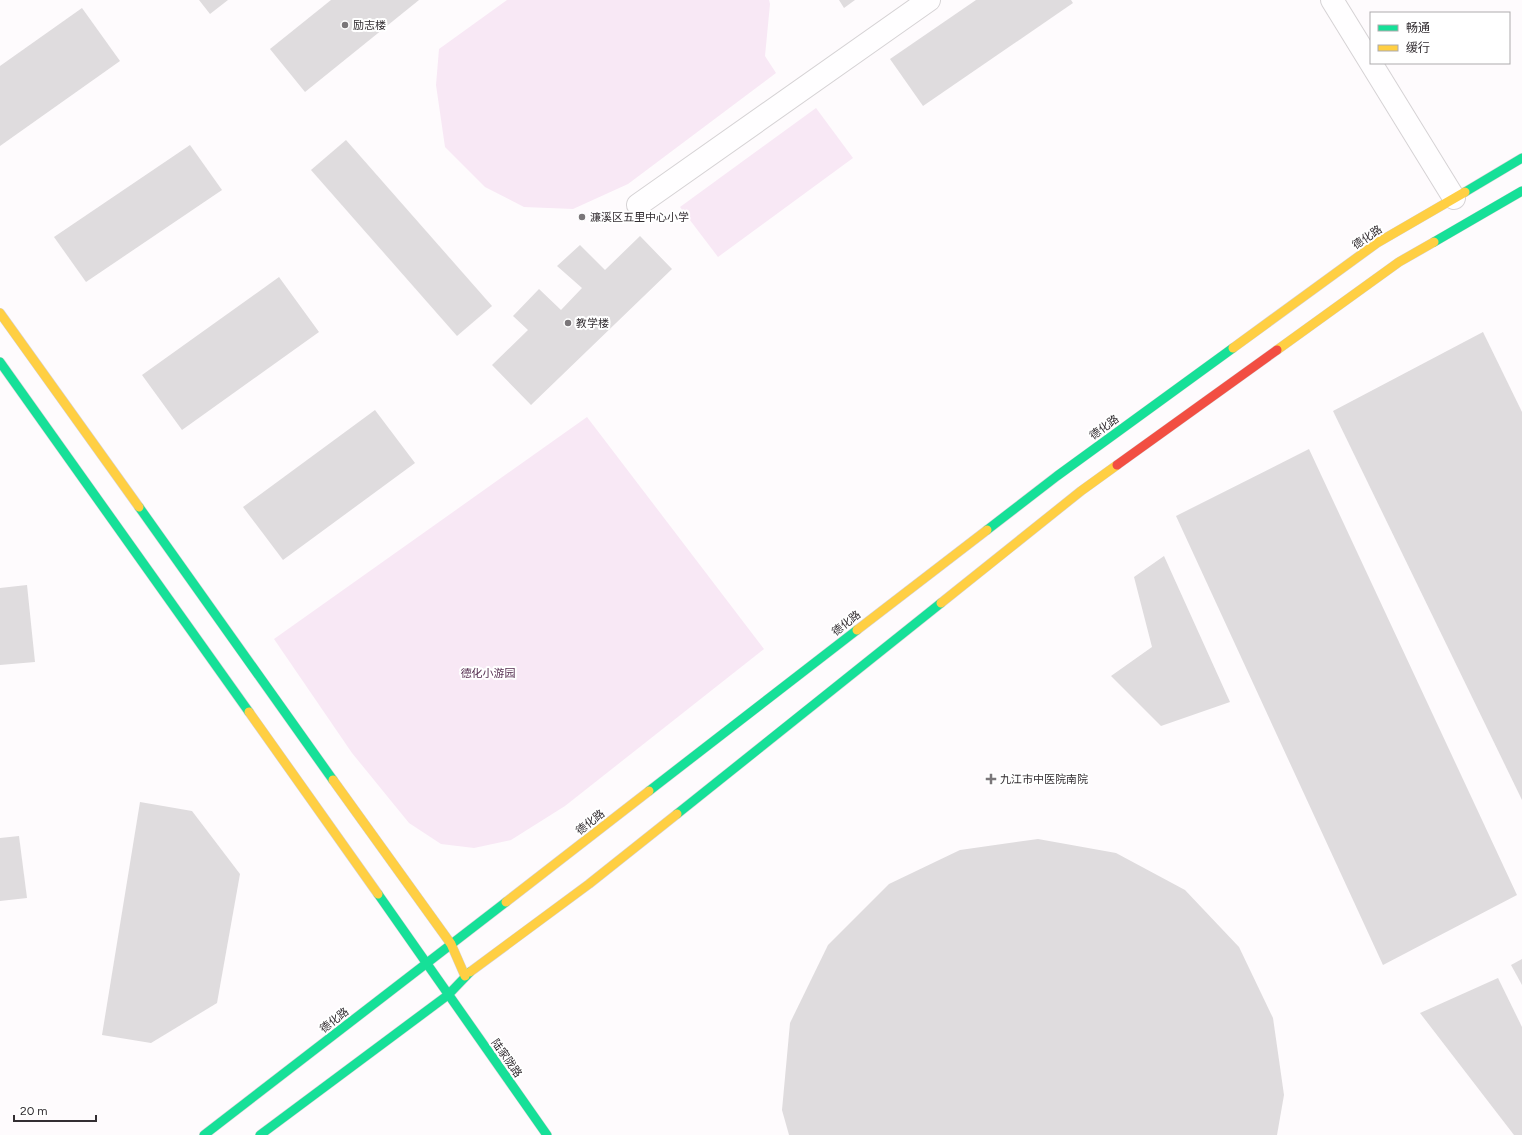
<svg xmlns="http://www.w3.org/2000/svg" width="1522" height="1135" font-family="Figtree,'Noto Sans SC',sans-serif">
  <style>
    .green { fill: #f8e8f5 }
    .building { fill: #dfdcde }
    .lines { fill: none; stroke-linecap: round; stroke-linejoin: round }
    .street-casing { stroke: #d6d3d5; stroke-width: 24 }
    .fast-casing { stroke: #d6d3d5; stroke-width: 10 }
    .slow-casing { stroke: #d6d3d5; stroke-width: 10 }
    .jam-casing { stroke: #d6d3d5; stroke-width: 10 }
    .street { stroke: #fffeff; stroke-width: 22 }
    .fast { stroke: #16e098; stroke-width: 9 }
    .slow { stroke: #ffcf43; stroke-width: 9 }
    .jam { stroke: #f24e42; stroke-width: 9 }
    .poi-dot { fill: #7a7679; stroke: #fff; stroke-width: 1.5 }
    .labels { text-anchor: middle; stroke-width: 4; stroke-linejoin: round; paint-order: stroke }
    .poi-label { font-size: 11px; fill: #332e32; stroke: #fff; text-anchor: start }
    .street-label { font-size: 11px; fill: #332e32; stroke: #fff }
    .park-label { font-size: 11px; fill: #552e50; stroke: #fff }
  </style>
  <rect width="100%" height="100%" fill="#fefbfd"/>
  <g class="green">
    <polygon points="507,0 769,0 770,4 765,56 776,73 628,184 573,209 524,207 485,187 445,147 436,85 439,49"/>
    <polygon points="816,108 853,158 718,257 680,207"/>
    <polygon points="587,417 764,649 565,806 511,840 474,848 441,844 409,823 352,753 274,639"/>
  </g>
  <g class="building">
    <polygon points="199,0 228,0 210,14"/>
    <polygon points="331,0 419,0 305,92 270,49"/>
    <polygon points="839,0 855,0 844,8"/>
    <polygon points="976,0 1071,0 1073,3 923,106 890,59"/>
    <polygon points="82,8 120,61 0,146 0,66"/>
    <polygon points="346,140 492,306 457,336 311,170"/>
    <polygon points="190,145 222,190 86,282 54,237"/>
    <polygon points="640,236 672,269 531,405 492,365 528,330 513,316 539,289 561,310 582,288 557,266 580,245 605,270"/>
    <polygon points="279,277 319,332 182,430 142,375"/>
    <polygon points="1483,332 1522,412 1522,800 1333,411"/>
    <polygon points="375,410 415,463 283,560 243,507"/>
    <polygon points="1309,449 1517,895 1383,965 1176,516"/>
    <polygon points="1164,556 1230,702 1161,726 1111,676 1152,647 1134,577"/>
    <polygon points="27,585 35,662 0,665 0,588"/>
    <polygon points="140,802 192,811 240,874 217,1003 151,1043 102,1035"/>
    <polygon points="19,836 27,898 0,901 0,838"/>
    <polygon points="1038,839 1116,853 1185,890 1239,947 1273,1018 1284,1095 1277,1135 789,1135 782,1110 790,1023 828,945 889,884 960,850"/>
    <polygon points="1522,959 1522,985 1511,965"/>
    <polygon points="1498,978 1522,1027 1522,1135 1514,1135 1420,1013"/>
  </g>
  <g class="lines">
    <defs>
      <g id="street">
        <polyline points="1332,0 1454,198"/>
        <polyline points="638,205 929,0"/>
      </g>
      <g id="fast">
        <polyline points="1465,192 1522,158"/>
        <polyline points="1434,242 1522,191"/>
        <polyline points="0,362 249,712"/>
        <polyline points="139,507 333,780"/>
        <polyline points="987,530 1057,476 1233,348"/>
        <polyline points="649,791 857,630"/>
        <polyline points="677,814 941,603"/>
        <polyline points="378,894 547,1135"/>
        <polyline points="204,1135 506,902"/>
        <polyline points="260,1135 448,995 470,972"/>
      </g>
      <g id="slow">
        <polyline points="0,313 139,507"/>
        <polyline points="1233,348 1377,243 1465,192"/>
        <polyline points="1277,350 1399,262 1434,242"/>
        <polyline points="941,603 1081,491 1117,465"/>
        <polyline points="857,630 987,530"/>
        <polyline points="249,712 378,894"/>
        <polyline points="333,780 451,944 465,976"/>
        <polyline points="506,902 649,791"/>
        <polyline points="470,972 589,884 677,814"/>
      </g>
      <polyline id="jam" points="1117,465 1277,350"/>
    </defs>
    <use href="#street" class="street-casing"/>
    <use href="#fast" class="fast-casing"/>
    <use href="#slow" class="slow-casing"/>
    <use href="#jam" class="jam-casing"/>
    <use href="#street" class="street"/>
    <use href="#fast" class="fast"/>
    <use href="#slow" class="slow"/>
    <use href="#jam" class="jam"/>
  </g>
  <g class="poi-dot">
    <circle cx="345" cy="25" r="4"/>
    <circle cx="582" cy="217" r="4"/>
    <circle cx="568" cy="323" r="4"/>
    <path d="M989 773h4v4h4v4h-4v4h-4v-4h-4v-4h4z"/>
  </g>
  <g class="labels">
    <g class="poi-label">
      <text x="353" y="29">励志楼</text>
      <text x="590" y="221">濂溪区五里中心小学</text>
      <text x="576" y="327">教学楼</text>
      <text x="1000" y="783">九江市中医院南院</text>
    </g>
    <g class="street-label">
      <text transform="translate(1367 237) rotate(-34)" y="4">德化路</text>
      <text transform="translate(1104 427) rotate(-36)" y="4">德化路</text>
      <text transform="translate(846 623) rotate(-38)" y="4">德化路</text>
      <text transform="translate(590 822) rotate(-38)" y="4">德化路</text>
      <text transform="translate(334 1020) rotate(-38)" y="4">德化路</text>
      <text transform="translate(507 1058) rotate(55)" y="4">陆家陇路</text>
    </g>
    <g class="park-label">
      <text x="488" y="677">德化小游园</text>
    </g>
  </g>
  <rect x="1370" y="12" width="140" height="52" fill="#ffffff" stroke="#adabad"/>
  <rect x="1378" y="25" width="20" height="6" fill="#16e098" stroke="#adabad"/>
  <text x="1406" y="32" font-size="12" fill="#332e32">畅通</text>
  <rect x="1378" y="45" width="20" height="6" fill="#ffcf43" stroke="#adabad"/>
  <text x="1406" y="52" font-size="12" fill="#332e32">缓行</text>
  <path d="M14 1115v6h82v-6" fill="none" stroke="#332e32" stroke-width="2"/>
  <text x="20" y="1115" font-size="12" fill="#332e32" stroke="#ffffff" stroke-width="3" paint-order="stroke">20 m</text>
</svg>
